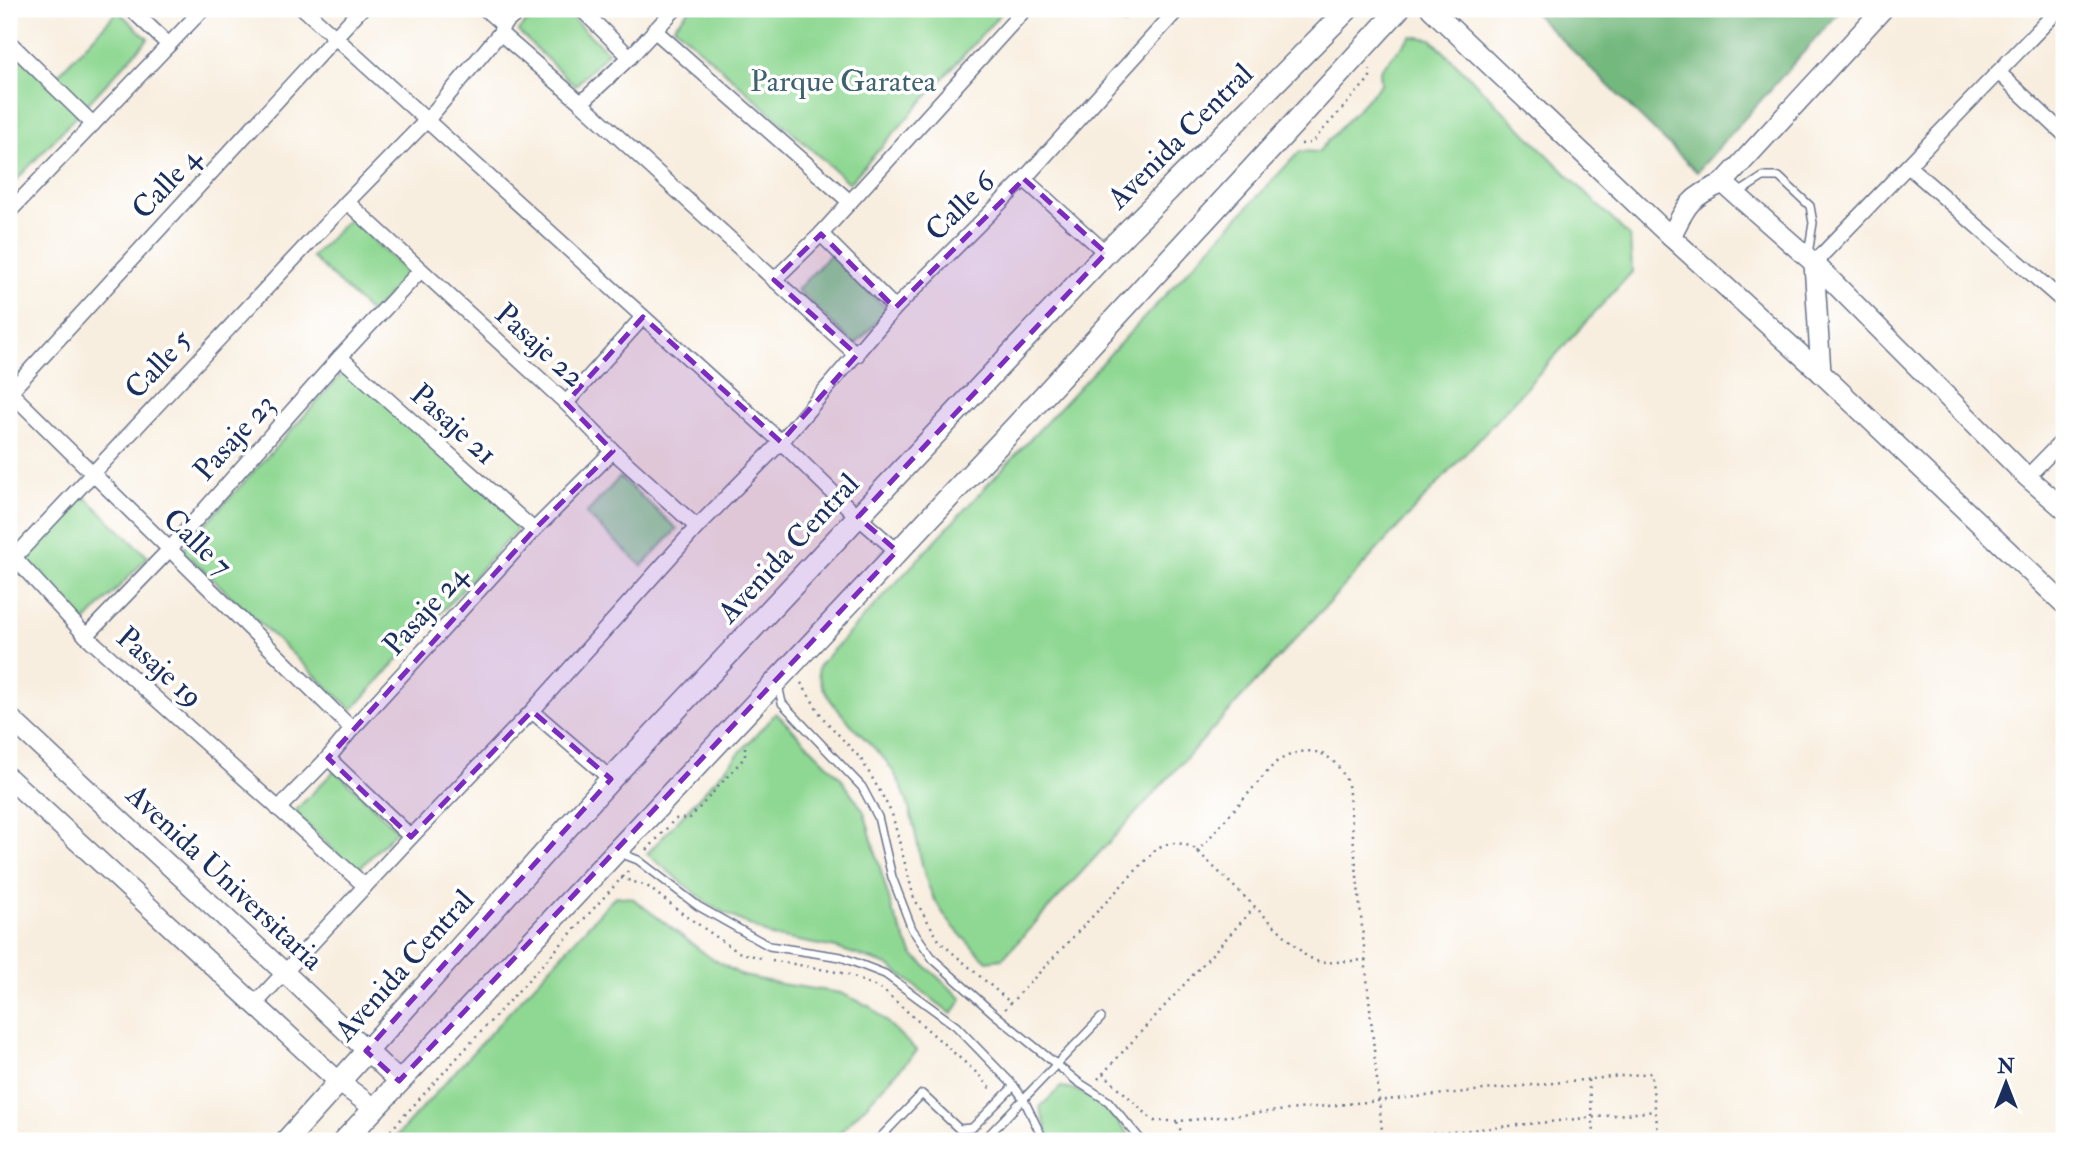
<svg xmlns="http://www.w3.org/2000/svg" width="2073" height="1150" font-family="'IM FELL Double Pica',serif">
  <style>
    .green { fill: #8fd893; stroke: #558478; stroke-width: 2 }
    .forest { fill: #73b87d; stroke: #47746e; stroke-width: 2 }
    .lines { fill: none; stroke-linecap: round; stroke-linejoin: round }
    .lane-casing { stroke: #68728b; stroke-width: 10 }
    .street-casing { stroke: #68728b; stroke-width: 17 }
    .secondary-casing { stroke: #68728b; stroke-width: 22 }
    .primary-casing { stroke: #68728b; stroke-width: 24 }
    .path { stroke: #68728b; stroke-width: 2.5; stroke-dasharray: 2 5; stroke-linecap: butt }
    .lane { stroke: #fff; stroke-width: 7 }
    .street { stroke: #fff; stroke-width: 14 }
    .secondary { stroke: #fff; stroke-width: 19 }
    .primary { stroke: #fff; stroke-width: 21 }
    .marked { fill: #7b2cbf; fill-opacity: 0.2; stroke: #7b2cbf; stroke-width: 5; stroke-dasharray: 14 9; stroke-linejoin: round }
    .labels { text-anchor: middle; stroke-width: 7; stroke-linejoin: round; paint-order: stroke }
    .park-label { font-size: 30px; fill: #3e626e; stroke: #fff }
    .street-label { font-size: 30px; fill: #1b2f5e; stroke: #fff }
  </style>
  <rect width="100%" height="100%" fill="#fff"/>
  <filter id="ink" filterUnits="userSpaceOnUse"><feTurbulence type="fractalNoise" baseFrequency=".0143" numOctaves="2"/><feDisplacementMap in="SourceGraphic" scale="14" xChannelSelector="R" yChannelSelector="G"/><feConvolveMatrix kernelMatrix="1 2 1 2 8 2 1 2 1" color-interpolation-filters="sRGB"/></filter>
  <filter id="wash" filterUnits="userSpaceOnUse"><feTurbulence type="fractalNoise" baseFrequency=".00686" numOctaves="4" result="noise"/><feDisplacementMap in="SourceGraphic" scale="28" xChannelSelector="R" yChannelSelector="G"/><feGaussianBlur stdDeviation="1.57" result="paint"/><feColorMatrix in="noise" values="0 0 0 0 0 0 0 0 0 0 0 0 0 0 0 0 0 1.4 0 .05"/><feComposite in="paint" operator="in"/></filter>
  <g filter="url(#wash)">
    <rect width="100%" height="100%" fill="#f8eedf"/>
    <g class="green">
      <polygon points="540,9 562,9 608,52 575,86 518,31"/>
      <polygon points="690,9 1005,9 849,183 674,26"/>
      <polygon points="1107,9 1140,9 1125,25"/>
      <polygon points="118,11 148,39 9,188 9,48 49,84"/>
      <path d="M1411,36l20,3 199,198 2,35 -630,687 -15,2c-26,-25 -51,-48 -62,-85 -11,-40 -12,-80 -39,-115 -15,-19 -79,-72 -66,-97l480,-513 18,1 63,-68 -1,-14z"/>
      <polygon points="350,218 409,274 371,313 312,257"/>
      <polygon points="830,255 888,310 855,345 797,290"/>
      <polygon points="347,369 524,522 352,710 182,550"/>
      <polygon points="620,477 677,529 642,566 586,514"/>
      <polygon points="81,493 148,557 84,623 17,558"/>
      <polygon points="776,713 840,777 864,812 893,913 913,955 962,999 952,1014 888,965 836,948 771,936 711,906 647,854"/>
      <polygon points="335,770 397,830 356,872 294,812"/>
      <polygon points="615,896 632,898 708,956 743,976 781,984 841,993 871,1007 917,1051 832,1141 392,1141"/>
      <path d="M1061,1087c29,2 56,32 73,54h-84l-10,-34z"/>
    </g>
    <polygon class="forest" points="1530,9 1842,9 1697,172"/>
  </g>
  <g filter="url(#ink)">
    <g class="lines">
      <defs>
        <g id="lane">
          <polyline points="1737,194 1763,177 1779,177 1810,206 1813,223 1808,254"/>
          <polyline points="778,685 782,703 862,787 878,817 892,877 912,929 933,959 992,1012 1078,1082 1108,1101 1142,1141"/>
          <polyline points="620,853 638,860 698,906 769,946 841,957 885,974 956,1026 1014,1086 1023,1098 1044,1141"/>
          <polyline points="877,1141 922,1094 959,1129 972,1128 1014,1086"/>
          <polyline points="983,1141 1101,1018"/>
        </g>
        <g id="street">
          <polyline points="131,9 169,45"/>
          <polyline points="304,9 781,442 858,517 897,551"/>
          <polyline points="485,9 503,25"/>
          <polyline points="581,9 630,57"/>
          <polyline points="654,30 850,202"/>
          <polyline points="500,33 581,103 857,355"/>
          <polyline points="9,42 93,124"/>
          <polyline points="1998,72 2064,134"/>
          <polyline points="581,103 630,57 675,9"/>
          <polyline points="1908,166 2064,302"/>
          <polyline points="1024,179 1106,253"/>
          <polyline points="347,202 566,403 613,451 697,527"/>
          <polyline points="9,212 203,9"/>
          <polyline points="821,234 895,308"/>
          <polyline points="1814,263 2059,9"/>
          <polyline points="774,280 821,234 1025,9"/>
          <polyline points="340,357 534,530"/>
          <polyline points="9,391 352,729"/>
          <polyline points="9,393 361,9"/>
          <polyline points="566,403 643,317"/>
          <polyline points="2027,477 2064,439"/>
          <polyline points="14,557 86,636 365,886"/>
          <polyline points="9,563 347,202 428,119 500,33 503,25 522,9"/>
          <polyline points="86,636 169,550 340,357 420,271"/>
          <polyline points="532,711 611,779"/>
          <polyline points="328,758 411,837"/>
          <polyline points="278,809 328,758 352,729 534,530 613,451"/>
          <polyline points="254,1005 411,837 532,711 697,527 781,442 895,308 1024,179 1178,9"/>
        </g>
        <g id="secondary">
          <polyline points="1431,9 1671,237 1821,373 2064,604"/>
          <polyline points="1723,183 1814,263 2027,477 2064,509"/>
          <path d="M1671,237c15,-32 19,-40 52,-54l160,-174"/>
          <polyline points="1814,263 1821,373"/>
          <polyline points="9,717 284,972 399,1081"/>
          <polyline points="9,778 339,1082 374,1108"/>
        </g>
        <g id="primary">
          <polyline points="286,1141 611,779 1106,253 1348,9"/>
          <polyline points="344,1141 1017,425 1399,9"/>
        </g>
      </defs>
      <use href="#lane" class="lane-casing"/>
      <use href="#street" class="street-casing"/>
      <use href="#secondary" class="secondary-casing"/>
      <use href="#primary" class="primary-casing"/>
      <g class="path">
        <polyline points="1301,144 1311,143 1370,78 1370,70"/>
        <polyline points="801,683 823,718 861,759 881,793 892,814 914,898 940,942 1011,1003"/>
        <polyline points="647,850 675,819 690,818 745,757 745,742"/>
        <path d="M1197,852l78,-89c32,-21 58,-14 73,21l35,357"/>
        <polyline points="621,878 647,886 682,913 738,952 765,959"/>
        <polyline points="772,960 847,974 883,990 979,1075 993,1092"/>
        <path d="M1005,1009l152,-161c14,-7 23,-6 37,0l112,108 15,7 43,-3"/>
        <polyline points="1103,1073 1154,1121 1180,1121 1651,1073 1659,1141"/>
        <polyline points="1098,1079 1254,908"/>
        <polyline points="1588,1080 1595,1141"/>
        <polyline points="1177,1122 1185,1141"/>
        <polyline points="381,1141 628,871"/>
        <polyline points="1363,1141 1655,1111"/>
      </g>
      <use href="#lane" class="lane"/>
      <use href="#street" class="street"/>
      <use href="#secondary" class="secondary"/>
      <use href="#primary" class="primary"/>
    </g>
  </g>
  <path class="marked" d="M1024,179l82,74 -248,264 39,34 -498,530 -33,-30 245,-272 -79,-68 -121,126 -83,-79 206,-228 79,-79 -47,-48 77,-86 138,125 76,-87 -83,-75 47,-46 74,74z"/>
  <g class="labels">
    <g class="park-label">
      <text x="843" y="91">Parque Garatea</text>
    </g>
    <g class="street-label">
      <text transform="translate(1180 136) rotate(-45)" y="10">Avenida Central</text>
      <text transform="translate(166 183) rotate(-47)" y="10">Calle 4</text>
      <text transform="translate(960 206) rotate(-45)" y="10">Calle 6</text>
      <text transform="translate(540 345) rotate(42)" y="10">Pasaje 22</text>
      <text transform="translate(158 364) rotate(-47)" y="10">Calle 5</text>
      <text transform="translate(454 424) rotate(42)" y="10">Pasaje 21</text>
      <text transform="translate(234 437) rotate(-48)" y="10">Pasaje 23</text>
      <text transform="translate(198 542) rotate(44)" y="10">Calle 7</text>
      <text transform="translate(788 548) rotate(-47)" y="10">Avenida Central</text>
      <text transform="translate(425 610) rotate(-48)" y="10">Pasaje 24</text>
      <text transform="translate(160 667) rotate(42)" y="10">Pasaje 19</text>
      <text transform="translate(225 877) rotate(43)" y="10">Avenida Universitaria</text>
      <text transform="translate(404 965) rotate(-48)" y="10">Avenida Central</text>
    </g>
  </g>
  <rect width="2073" height="1150" fill="none" stroke="#fff" stroke-width="35"/>
  <g transform="translate(2006 1083)" stroke="#ffffff" stroke-width="5" paint-order="stroke">
  <path d="M0-5L12 26L0 18L-12 26Z" fill="#1b2f5e"/>
  <text y="-10" font-size="19" font-weight="bold" text-anchor="middle" fill="#1b2f5e">N</text>
  </g>
</svg>
